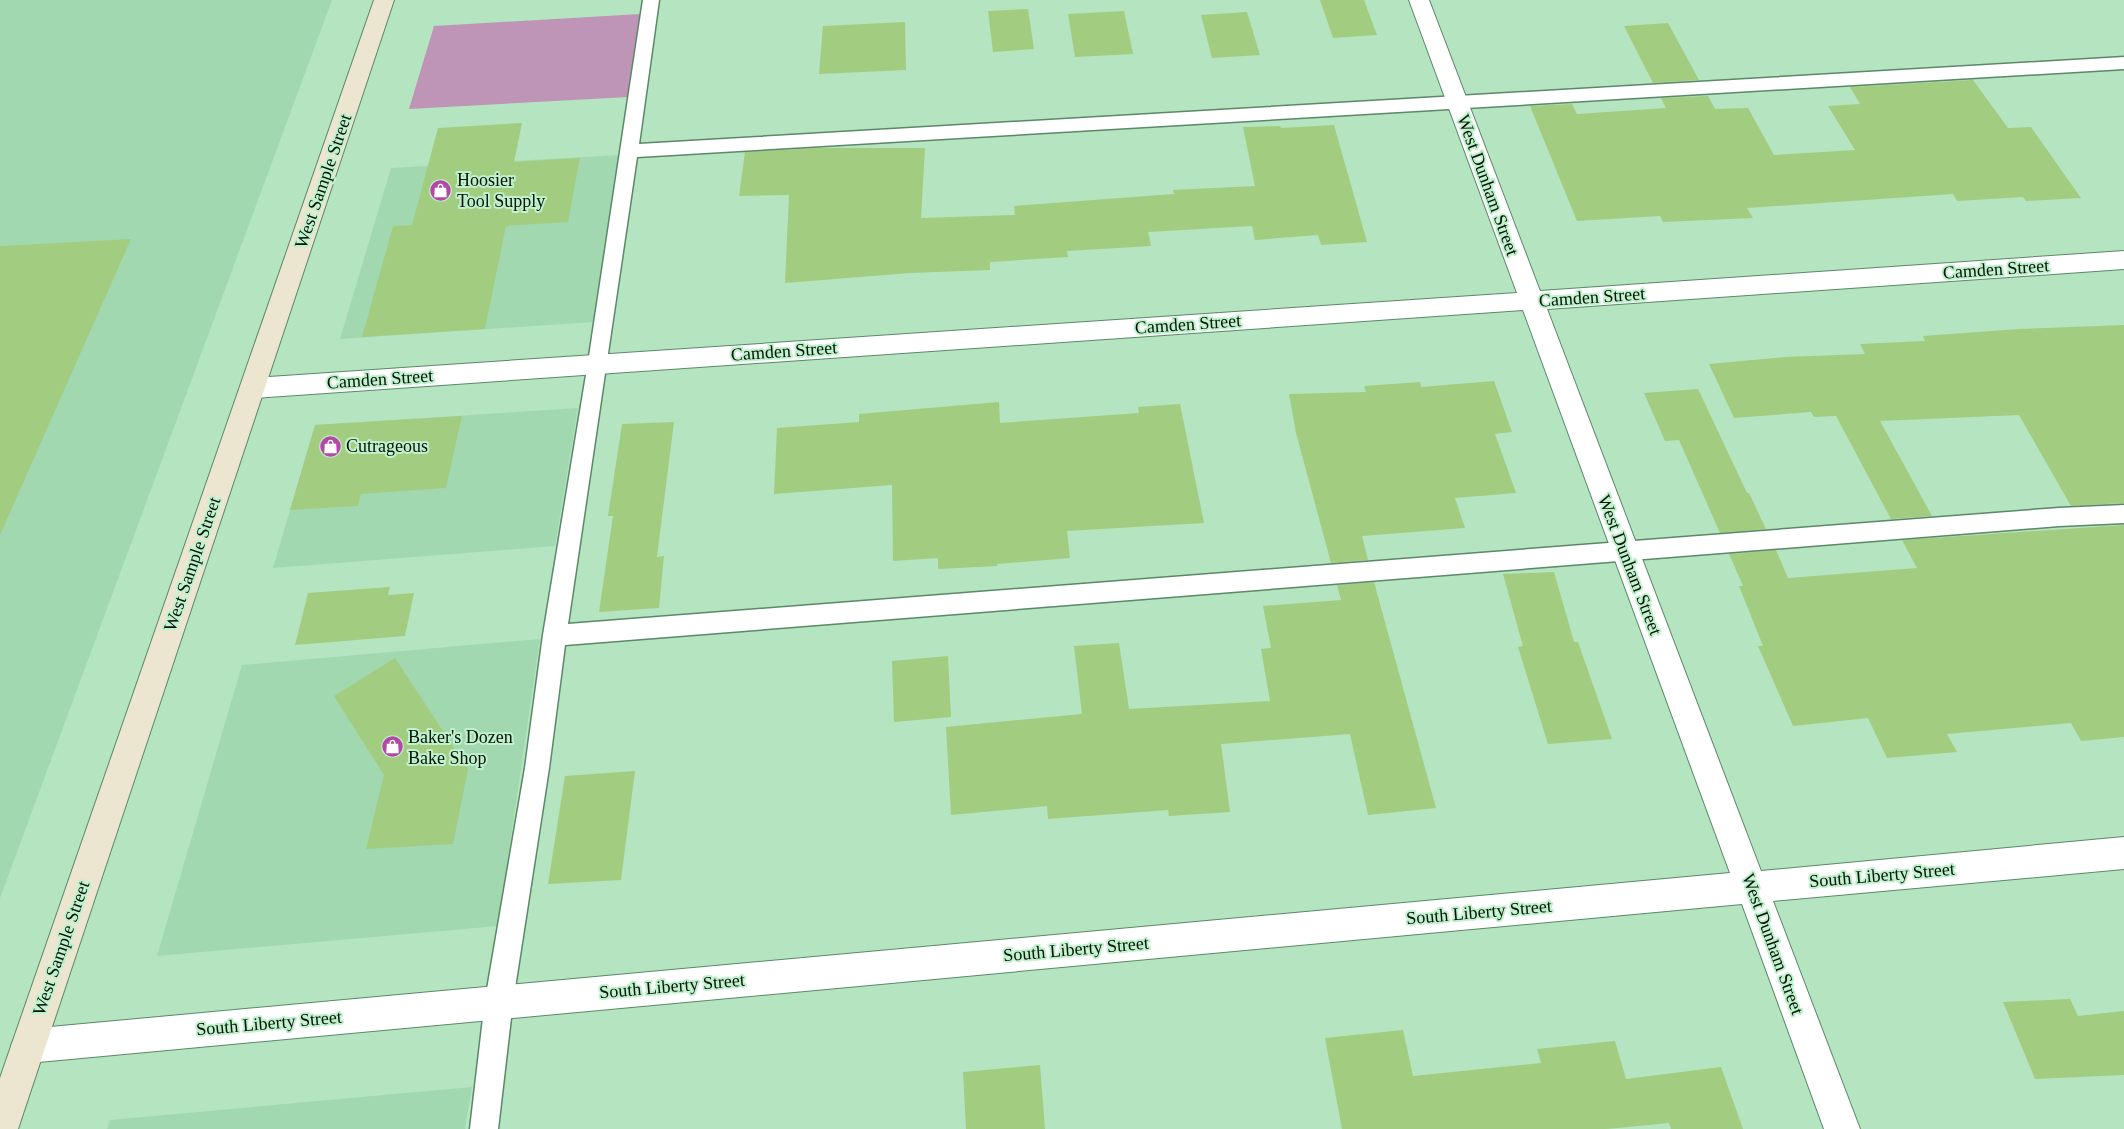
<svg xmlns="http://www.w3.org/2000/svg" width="2124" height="1129" font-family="Georgia,serif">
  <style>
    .built { fill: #a1d8b0 }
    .green { fill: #be95b6 }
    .building { fill: #a2cd81 }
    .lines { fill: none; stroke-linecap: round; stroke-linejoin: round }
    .lane-casing { stroke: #5b8868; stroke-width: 3 }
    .street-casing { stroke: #5b8868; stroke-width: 2 }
    .secondary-casing { stroke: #5b8868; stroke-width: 2 }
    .lane { fill: #fff; fill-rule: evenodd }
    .street { fill: #fff; fill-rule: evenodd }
    .secondary { fill: #ece6d1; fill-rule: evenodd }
    .labels { text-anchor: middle; stroke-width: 4; stroke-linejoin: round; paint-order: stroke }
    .poi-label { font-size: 18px; fill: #031408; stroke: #c1f1cd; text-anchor: start }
    .street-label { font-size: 18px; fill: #031408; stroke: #c1f1cd }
  </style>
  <rect width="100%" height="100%" fill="#b4e4c0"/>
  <g class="built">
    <polygon points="0,0 332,0 0,898"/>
    <polygon points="620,155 594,322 340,339 391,168"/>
    <polygon points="578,408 555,546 273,568 315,425"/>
    <polygon points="540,639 498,926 157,956 242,665"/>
    <polygon points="472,1087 465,1129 107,1129 110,1120"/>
  </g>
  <polygon class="green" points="640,14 629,97 409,109 434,26"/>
  <g class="building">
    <polygon points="1320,0 1364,0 1377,35 1333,38"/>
    <polygon points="1028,9 1034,49 993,52 988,11"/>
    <polygon points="1124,11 1133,54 1075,57 1068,14"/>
    <polygon points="1247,12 1260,55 1212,58 1201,15"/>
    <polygon points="905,22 906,70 819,74 823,26"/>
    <polygon points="1668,23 1699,80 1653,83 1624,26"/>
    <polygon points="1973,80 2008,128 2031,127 2081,198 2026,201 2023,197 1957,201 1953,194 1747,208 1753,218 1663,222 1660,216 1577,221 1530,106 1572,104 1577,114 1666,108 1661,98 1708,96 1715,109 1748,108 1774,155 1855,150 1828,106 1860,104 1850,87"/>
    <polygon points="522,123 514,162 580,158 568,222 506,226 485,329 362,337 393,226 412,225 438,128"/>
    <polygon points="1334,125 1367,242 1321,245 1318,235 1255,240 1252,226 1148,232 1151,246 1067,251 1068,257 990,262 990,270 910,273 785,283 789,195 739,196 745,152 817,148 925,148 921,218 1015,215 1014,206 1174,194 1173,190 1255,186 1243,127 1280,126 1281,128"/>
    <polygon points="131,239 0,535 0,246"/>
    <polygon points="2124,325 2124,503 2071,506 2019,415 1880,421 1932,516 1891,519 1836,416 1814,417 1811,412 1734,418 1709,364 1785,357 1865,354 1860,344 1925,341 1923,336 2019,329"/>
    <polygon points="1494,381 1512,432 1495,434 1516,493 1455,498 1465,528 1362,536 1368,560 1331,563 1296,433 1289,394 1366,392 1364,386 1420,382 1421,387"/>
    <polygon points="1698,389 1747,493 1749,493 1766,529 1720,533 1679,440 1665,441 1644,393"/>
    <polygon points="999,402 1000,423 1139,413 1138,407 1180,404 1204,523 1067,531 1070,558 997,564 997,566 938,569 938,558 893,561 892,485 774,494 777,428 859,422 859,414"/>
    <polygon points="462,416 446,488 361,494 358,506 290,510 315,425"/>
    <polygon points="674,422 657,557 664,556 659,608 599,612 613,516 608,516 622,424"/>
    <polygon points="2124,525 2124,737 2081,741 2071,723 1947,734 1957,752 1887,758 1868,718 1793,726 1758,646 1763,646 1739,586 1743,586 1729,554 1776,550 1788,578 1917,568 1902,540"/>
    <polygon points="1554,572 1574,642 1578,642 1612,739 1548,744 1518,647 1523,646 1503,574"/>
    <polygon points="1374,582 1436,808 1368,815 1350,734 1221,744 1230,812 1169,816 1168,810 1048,819 1047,806 951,815 946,727 1082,714 1074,646 1119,643 1129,709 1270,701 1261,649 1271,648 1263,606 1341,600 1337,585"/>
    <polygon points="390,587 388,595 414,593 405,636 295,645 308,593"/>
    <polygon points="948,656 951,717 894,722 892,661"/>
    <polygon points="395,658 468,769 453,844 366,849 384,775 334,696"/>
    <polygon points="635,771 621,880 548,884 565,776"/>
    <polygon points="2070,999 2078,1016 2124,1011 2124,1075 2035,1079 2003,1002"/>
    <polygon points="1403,1030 1413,1076 1541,1063 1537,1049 1615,1041 1626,1079 1721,1067 1743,1129 1671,1129 1669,1123 1607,1129 1342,1129 1325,1038"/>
    <polygon points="1040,1065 1045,1129 966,1129 963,1072"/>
  </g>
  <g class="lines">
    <defs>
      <polygon id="lane" points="643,0 659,0 639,144 2124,57 2124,69 637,157 568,624 2059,508 2124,505 2124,523 2059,526 565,645 549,768 513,1001 498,1129 470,1129 485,1001 525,768 543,635 588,363"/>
      <polygon id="street" points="1409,0 1429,0 1540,291 2124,251 2124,269 1547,309 1761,871 2124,837 2124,869 1773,901 1860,1129 1824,1129 1742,904 28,1063 16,1058 11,1046 16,1034 28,1029 1730,873 1523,310 253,398 244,395 240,388 244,381 253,378 1517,293"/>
      <polygon id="secondary" points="374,0 394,0 18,1129 0,1129 0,1078"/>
    </defs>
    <use href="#lane" class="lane-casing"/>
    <use href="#street" class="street-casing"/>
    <use href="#secondary" class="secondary-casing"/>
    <use href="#lane" class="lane"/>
    <use href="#street" class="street"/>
    <use href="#secondary" class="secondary"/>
  </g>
  <defs>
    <symbol id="shop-disc" viewBox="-11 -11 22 22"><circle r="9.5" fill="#b448a7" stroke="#c1f1cd"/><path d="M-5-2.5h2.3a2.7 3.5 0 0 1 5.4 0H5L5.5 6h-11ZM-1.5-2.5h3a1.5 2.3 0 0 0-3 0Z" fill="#fff"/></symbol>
  </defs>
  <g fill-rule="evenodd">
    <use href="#shop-disc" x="428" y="178" width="25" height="25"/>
    <use href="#shop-disc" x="318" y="434" width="25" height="25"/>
    <use href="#shop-disc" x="380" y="734" width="25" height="25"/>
  </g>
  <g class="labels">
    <g class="poi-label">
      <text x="457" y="186">Hoosier<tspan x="457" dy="21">Tool Supply</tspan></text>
      <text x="346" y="452">Cutrageous</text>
      <text x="408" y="743">Baker's Dozen<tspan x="408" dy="21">Bake Shop</tspan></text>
    </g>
    <g class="street-label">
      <text transform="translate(323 181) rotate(-71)" y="6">West Sample Street</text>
      <text transform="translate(1488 185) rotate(70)" y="6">West Dunham Street</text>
      <text transform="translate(1996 269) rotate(-4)" y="6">Camden Street</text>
      <text transform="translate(1592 297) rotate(-4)" y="6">Camden Street</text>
      <text transform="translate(1188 324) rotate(-4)" y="6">Camden Street</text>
      <text transform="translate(784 351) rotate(-4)" y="6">Camden Street</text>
      <text transform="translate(380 379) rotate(-4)" y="6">Camden Street</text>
      <text transform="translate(192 564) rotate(-71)" y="6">West Sample Street</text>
      <text transform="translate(1630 565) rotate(69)" y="6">West Dunham Street</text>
      <text transform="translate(1882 875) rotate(-5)" y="6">South Liberty Street</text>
      <text transform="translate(1479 912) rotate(-5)" y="6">South Liberty Street</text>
      <text transform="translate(1773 944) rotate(70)" y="6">West Dunham Street</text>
      <text transform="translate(61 948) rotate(-71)" y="6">West Sample Street</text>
      <text transform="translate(1076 949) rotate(-5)" y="6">South Liberty Street</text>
      <text transform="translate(672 986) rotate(-5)" y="6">South Liberty Street</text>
      <text transform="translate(269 1023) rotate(-5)" y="6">South Liberty Street</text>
    </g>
  </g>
</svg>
